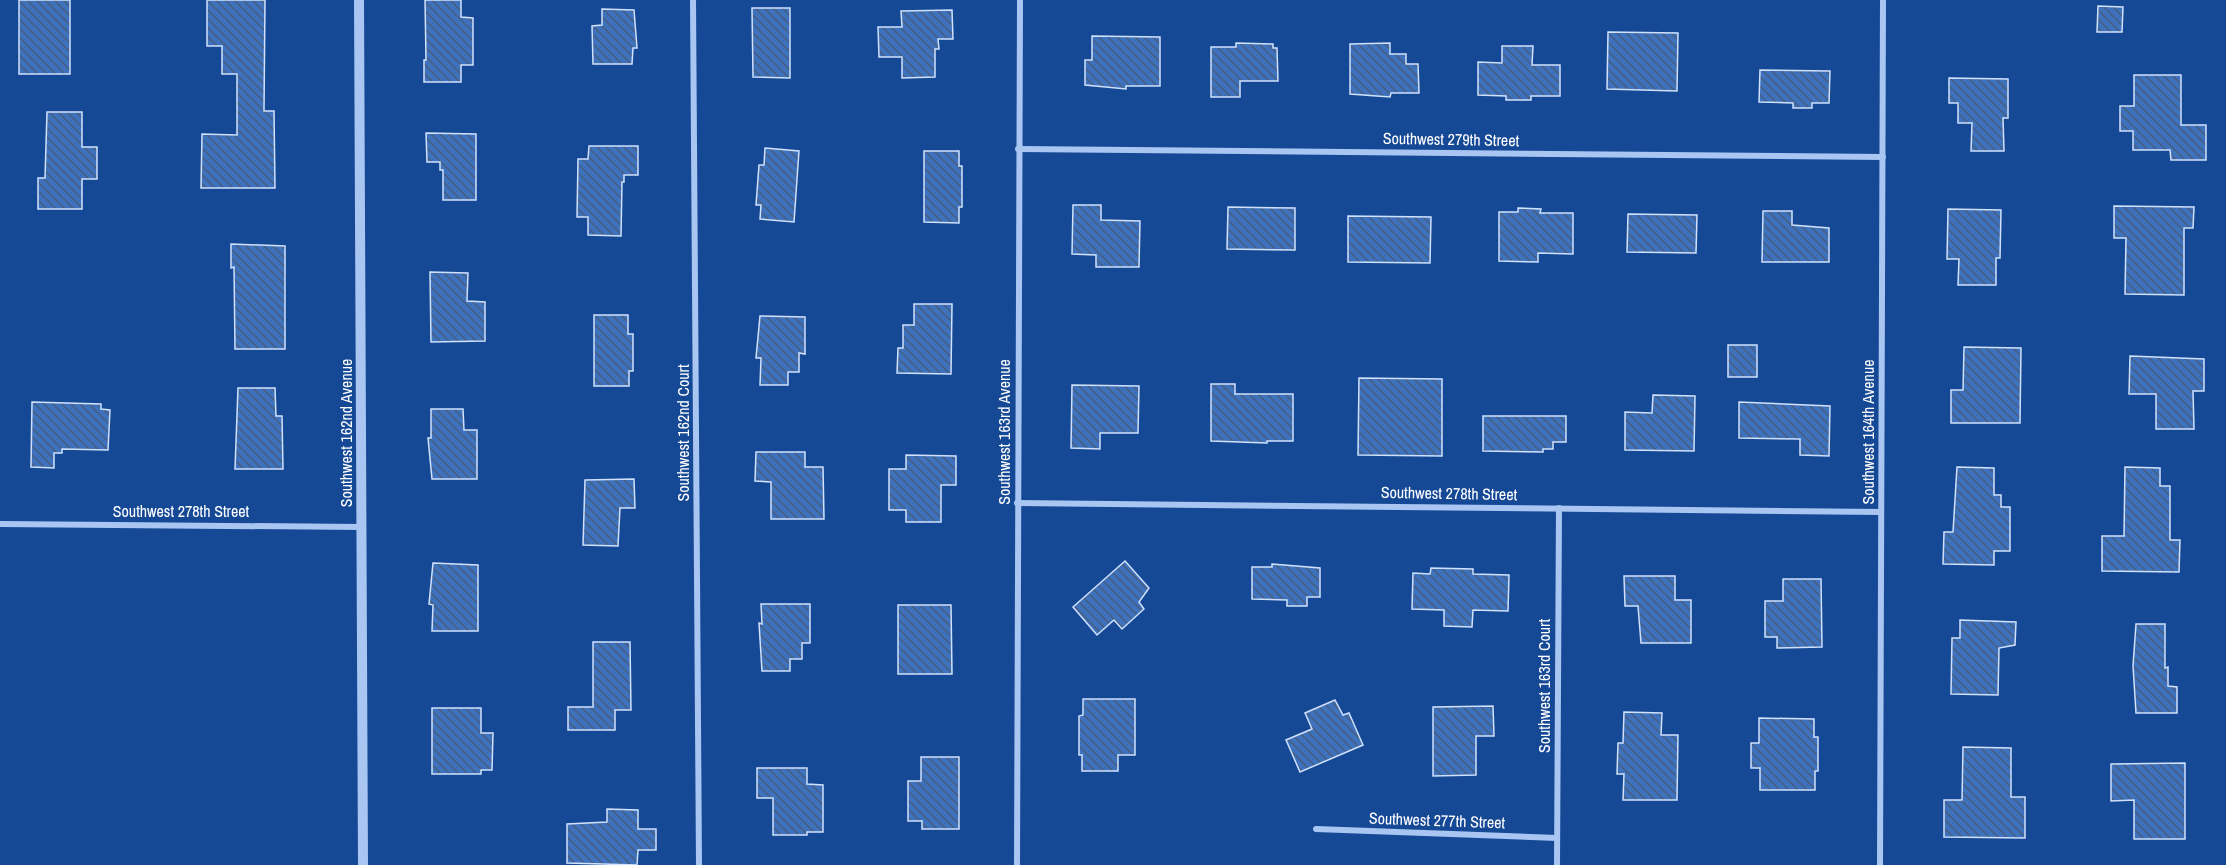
<svg xmlns="http://www.w3.org/2000/svg" width="2226" height="865" font-family="'Archivo Narrow',sans-serif">
  <style>
    .building { fill: url(#building-back-hatch); stroke: #cfe1fc; stroke-width: 1.5 }
    .lines { fill: none; stroke-linecap: round; stroke-linejoin: round }
    .minor { stroke: #a8c6f1; stroke-width: 6 }
    .tertiary { stroke: #a8c6f1; stroke-width: 10 }
    .labels { text-anchor: middle; stroke-width: 6; stroke-linejoin: round; paint-order: stroke }
    .street-label { font-size: 16px; fill: #fff; stroke: #164995 }
  </style>
  <defs>
    <pattern id="building-back-hatch" width="6" height="6" patternUnits="userSpaceOnUse" patternTransform="scale(1.5)"><rect width="6" height="6" fill="#3f72bd"/><path d="M-1 5l2 2M0 0l6 6M5-1l2 2" fill="none" stroke="#465d7f"/></pattern>
  </defs>
  <rect width="100%" height="100%" fill="#164995"/>
  <g class="building">
    <rect x="19" y="0" width="51" height="74"/>
    <polygon points="207,0 265,0 264,111 274,111 275,188 201,188 202,134 237,135 237,74 222,74 222,46 207,46"/>
    <polygon points="425,0 461,0 461,17 473,18 473,65 461,65 461,82 424,82 424,60 426,60"/>
    <polygon points="2098,6 2123,7 2122,32 2097,32"/>
    <polygon points="752,8 790,8 790,78 753,77"/>
    <polygon points="602,9 634,10 637,48 633,48 632,64 593,64 592,26 602,25"/>
    <polygon points="952,10 953,39 938,39 939,49 935,49 935,77 902,78 902,57 879,57 878,27 902,27 901,11"/>
    <polygon points="1608,32 1678,33 1677,91 1607,89"/>
    <polygon points="1092,36 1160,37 1160,86 1126,86 1126,89 1085,85 1085,60 1092,60"/>
    <polygon points="1236,43 1273,44 1273,48 1277,48 1278,81 1240,81 1240,97 1211,97 1211,47 1236,47"/>
    <polygon points="1390,43 1390,54 1406,54 1406,64 1418,64 1419,93 1391,93 1390,97 1350,94 1350,44"/>
    <polygon points="1502,46 1533,46 1532,65 1560,65 1560,96 1531,96 1531,100 1506,100 1506,96 1478,95 1478,62 1502,63"/>
    <polygon points="1760,70 1830,71 1829,103 1812,103 1812,108 1793,108 1793,103 1759,102"/>
    <polygon points="2134,75 2181,75 2181,125 2206,125 2206,160 2171,160 2170,150 2133,150 2133,131 2120,131 2120,106 2134,106"/>
    <polygon points="1949,78 2008,79 2008,118 2003,118 2004,151 1971,151 1972,123 1958,123 1958,103 1949,103"/>
    <polygon points="47,112 82,112 82,147 97,147 97,179 82,179 82,209 38,209 38,178 45,178"/>
    <polygon points="426,133 476,134 476,200 443,200 443,170 440,170 440,162 427,162"/>
    <polygon points="589,146 638,146 638,175 624,175 624,182 622,182 621,236 588,235 588,217 577,217 578,159 588,159"/>
    <polygon points="765,148 799,151 794,222 760,219 761,205 756,205 759,165 764,165"/>
    <polygon points="924,151 959,151 959,166 962,166 962,207 959,207 959,223 924,222"/>
    <polygon points="1073,205 1101,205 1101,220 1140,221 1139,267 1096,267 1096,255 1072,254"/>
    <polygon points="2114,206 2194,207 2193,228 2184,228 2184,295 2125,294 2126,238 2114,238"/>
    <polygon points="1228,207 1295,208 1295,250 1227,249"/>
    <polygon points="1518,208 1541,209 1540,213 1573,213 1573,254 1538,253 1538,262 1499,261 1499,212 1518,212"/>
    <polygon points="1948,209 2001,210 2000,258 1996,258 1996,285 1958,285 1959,259 1947,259"/>
    <polygon points="1763,211 1792,211 1792,225 1829,228 1829,262 1762,262"/>
    <polygon points="1628,214 1697,215 1696,253 1627,252"/>
    <polygon points="1348,216 1431,217 1430,263 1348,262"/>
    <polygon points="231,244 285,246 285,349 235,349 234,267 231,268"/>
    <polygon points="430,272 468,273 467,301 485,302 485,341 431,342"/>
    <polygon points="914,304 952,304 951,374 897,373 898,348 903,348 903,325 914,325"/>
    <polygon points="594,315 628,315 628,334 633,334 633,371 629,371 629,386 594,386"/>
    <polygon points="760,316 805,317 805,354 799,353 799,372 788,372 788,385 760,385 761,358 756,358"/>
    <rect x="1728" y="345" width="29" height="32"/>
    <polygon points="1964,347 2021,348 2020,423 1951,423 1951,390 1963,390"/>
    <polygon points="2130,356 2204,359 2204,391 2193,391 2194,429 2156,429 2156,394 2129,394"/>
    <polygon points="1359,378 1442,379 1442,456 1358,455"/>
    <polygon points="1211,384 1235,384 1235,394 1293,394 1293,441 1267,441 1267,443 1211,441"/>
    <polygon points="1072,385 1139,386 1138,433 1100,433 1100,449 1071,448"/>
    <polygon points="238,388 275,388 276,416 282,416 283,469 235,469"/>
    <polygon points="1653,395 1695,396 1694,451 1625,450 1625,412 1652,413"/>
    <polygon points="32,402 101,404 101,409 110,410 108,450 62,449 62,453 54,453 54,468 31,467"/>
    <polygon points="1739,402 1830,406 1829,456 1800,455 1800,439 1739,438"/>
    <polygon points="431,409 463,409 464,430 477,430 477,479 432,479 428,438 431,438"/>
    <polygon points="1483,416 1566,416 1566,442 1553,442 1553,449 1543,449 1543,452 1483,451"/>
    <polygon points="756,452 805,452 805,467 823,467 824,519 771,519 771,482 755,481"/>
    <polygon points="906,455 956,456 956,485 941,485 941,522 906,522 906,510 889,510 889,469 906,469"/>
    <polygon points="1957,467 1994,468 1994,495 2001,495 2001,507 2010,507 2010,551 1994,551 1994,565 1943,564 1944,532 1953,532"/>
    <polygon points="2125,467 2160,468 2160,486 2170,486 2170,540 2180,540 2179,572 2102,571 2102,536 2124,536"/>
    <polygon points="634,479 635,508 620,508 618,546 583,545 585,480"/>
    <polygon points="1125,561 1149,588 1139,602 1144,609 1122,629 1114,620 1097,635 1073,607"/>
    <polygon points="433,563 478,565 478,631 432,631 433,605 429,604"/>
    <polygon points="1272,564 1320,568 1320,597 1307,597 1307,606 1287,606 1287,600 1252,599 1252,567 1272,567"/>
    <polygon points="1431,568 1473,569 1473,574 1509,575 1508,611 1473,610 1472,627 1444,626 1444,610 1412,609 1413,573 1430,574"/>
    <polygon points="1624,576 1675,576 1675,600 1691,600 1691,643 1641,643 1638,606 1625,606"/>
    <polygon points="1783,579 1821,579 1822,647 1777,648 1777,637 1765,637 1765,601 1783,601"/>
    <polygon points="761,604 810,604 810,643 802,643 802,659 790,659 790,671 762,671 759,623 762,624"/>
    <polygon points="898,605 951,605 952,674 898,674"/>
    <polygon points="1960,620 2016,622 2015,645 1999,648 1998,695 1951,694 1952,638 1960,638"/>
    <polygon points="2136,624 2165,624 2165,668 2168,667 2168,686 2177,687 2177,713 2136,713 2133,666"/>
    <polygon points="593,642 630,642 631,710 615,710 615,730 568,730 568,707 593,707"/>
    <polygon points="1083,699 1135,699 1135,755 1118,755 1118,771 1082,771 1082,755 1079,755 1079,716 1083,715"/>
    <polygon points="1335,700 1343,715 1349,713 1363,745 1300,772 1286,740 1312,729 1305,713"/>
    <polygon points="1493,706 1494,736 1476,736 1476,775 1433,776 1433,707"/>
    <polygon points="432,708 481,708 481,733 493,733 492,770 481,770 481,774 432,774"/>
    <polygon points="1624,712 1662,713 1661,735 1678,735 1677,800 1623,800 1624,774 1617,774 1618,743 1623,743"/>
    <polygon points="1759,718 1814,719 1814,737 1818,737 1818,771 1815,771 1815,790 1760,790 1760,768 1751,768 1751,743 1759,743"/>
    <polygon points="1963,747 2011,748 2011,797 2025,797 2025,838 1944,837 1944,800 1962,800"/>
    <polygon points="921,757 959,757 959,829 922,829 922,821 908,821 908,781 921,781"/>
    <polygon points="2185,763 2185,839 2134,839 2134,800 2111,801 2111,764"/>
    <polygon points="757,768 807,768 807,784 823,785 823,832 807,832 807,835 773,835 773,798 757,798"/>
    <polygon points="607,809 638,810 638,829 656,829 656,850 638,850 637,865 567,863 567,824 607,822"/>
  </g>
  <g class="lines">
    <g class="minor">
      <polyline points="693,0 699,865"/>
      <polyline points="1018,149 1883,157"/>
      <polyline points="1017,503 1881,512"/>
      <polyline points="0,524 361,527"/>
      <polyline points="1316,829 1557,838"/>
      <polyline points="1017,865 1020,0"/>
      <polyline points="1557,865 1559,508"/>
      <polyline points="1880,865 1883,0"/>
    </g>
    <polyline class="tertiary" points="359,0 363,865"/>
  </g>
  <g class="labels">
    <g class="street-label">
      <text transform="translate(1451 139) rotate(1)" y="6">Southwest 279th Street</text>
      <text transform="translate(1004 432) rotate(-90)" y="6">Southwest 163rd Avenue</text>
      <text transform="translate(1868 432) rotate(-90)" y="6">Southwest 164th Avenue</text>
      <text transform="translate(346 433) rotate(-90)" y="6">Southwest 162nd Avenue</text>
      <text transform="translate(683 433) rotate(-90)" y="6">Southwest 162nd Court</text>
      <text transform="translate(1449 493) rotate(1)" y="6">Southwest 278th Street</text>
      <text x="181" y="517">Southwest 278th Street</text>
      <text transform="translate(1544 686) rotate(-90)" y="6">Southwest 163rd Court</text>
      <text transform="translate(1437 820) rotate(2)" y="6">Southwest 277th Street</text>
    </g>
  </g>
</svg>
